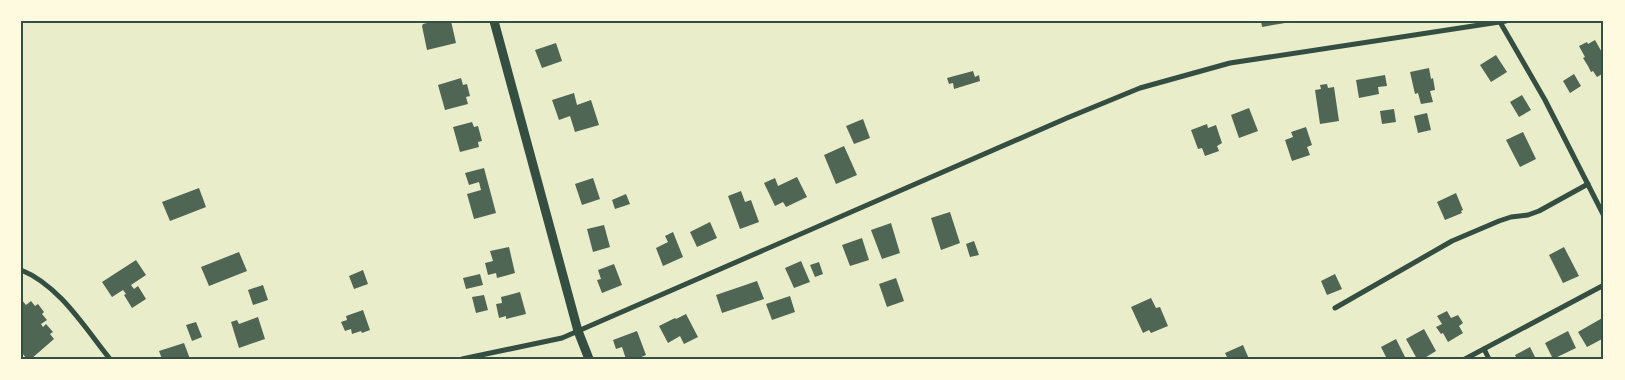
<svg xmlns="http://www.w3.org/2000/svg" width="1625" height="380" font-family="'Nunito Sans',sans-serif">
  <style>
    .building { fill: #4f6655 }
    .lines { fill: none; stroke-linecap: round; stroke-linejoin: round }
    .minor { stroke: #344e41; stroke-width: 5 }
    .tertiary { stroke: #344e41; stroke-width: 9 }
    .neatline { fill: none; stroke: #344e41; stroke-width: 2 }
  </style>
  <rect width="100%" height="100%" fill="#e9edc9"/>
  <g class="building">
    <polygon points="435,21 451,21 456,43 427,50 422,26 423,24"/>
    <polygon points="1261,21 1291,21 1291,22 1262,27"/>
    <polygon points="1595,40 1604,56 1604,64 1601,65 1604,73 1597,77 1593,71 1591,72 1588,66 1583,58 1585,57 1579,46 1587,42 1588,44"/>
    <polygon points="556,43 562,61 542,68 535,50"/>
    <polygon points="1496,55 1507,72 1491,82 1480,65"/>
    <polygon points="1429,68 1431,79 1433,78 1435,90 1430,91 1433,102 1421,104 1418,93 1415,94 1410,72"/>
    <polygon points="973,71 975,77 979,75 980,81 954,89 953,83 949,84 947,78"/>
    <polygon points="1574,74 1581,86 1570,93 1563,81"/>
    <polygon points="1385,75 1387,86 1378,87 1379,94 1359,98 1356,80"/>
    <polygon points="461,78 463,85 467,84 470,96 466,97 468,104 445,110 438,85"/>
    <polygon points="1327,84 1328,88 1334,87 1339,121 1320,124 1315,90 1321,89 1320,85"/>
    <polygon points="574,93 577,105 591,100 599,125 575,132 570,116 559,120 552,100"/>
    <polygon points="1522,95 1531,110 1519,117 1510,102"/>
    <polygon points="1249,108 1258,131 1239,138 1231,115"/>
    <polygon points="1394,109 1396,122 1382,124 1380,111"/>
    <polygon points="1427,113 1431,130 1418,133 1414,116"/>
    <polygon points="863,119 870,138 854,144 846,126"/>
    <polygon points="472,122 474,127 478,126 482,141 478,142 479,147 460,152 453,127"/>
    <polygon points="1207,124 1208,128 1216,125 1222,143 1217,146 1219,151 1205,156 1202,148 1198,149 1191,130"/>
    <polygon points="1306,127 1312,145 1307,147 1310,155 1292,161 1285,140 1293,137 1291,132"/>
    <polygon points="1523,132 1536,159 1520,167 1506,140"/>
    <polygon points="844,146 857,175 836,184 824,155"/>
    <polygon points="484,168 496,213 474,219 467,194 481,190 479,182 469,185 465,173"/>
    <polygon points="797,177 807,197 786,207 783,202 775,206 764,183 775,178 778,186"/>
    <polygon points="593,178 600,199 582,205 575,184"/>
    <polygon points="199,188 206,207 170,221 162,202"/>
    <polygon points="741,191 745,202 751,200 759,222 740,229 728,196"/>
    <polygon points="1456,193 1463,210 1461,211 1462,213 1445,220 1437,202"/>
    <polygon points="626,194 630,204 615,209 612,200"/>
    <polygon points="950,212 960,243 941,250 931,218"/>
    <polygon points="710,222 717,238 697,247 690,232"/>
    <polygon points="891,223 900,253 882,259 871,230"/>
    <polygon points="604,225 610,247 593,252 587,229"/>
    <polygon points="673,232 683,257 663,266 656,248 668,242 665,236"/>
    <polygon points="862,238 869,260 850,266 842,245"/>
    <polygon points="974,241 979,255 970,257 966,244"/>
    <polygon points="509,247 515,273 497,278 496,273 488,275 485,263 493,261 490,251"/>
    <polygon points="1564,247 1579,276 1563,283 1549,255"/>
    <polygon points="239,252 247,271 209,286 201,267"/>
    <polygon points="136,260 146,275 131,285 134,289 138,286 146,299 132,308 124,295 126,294 123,290 112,297 102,282"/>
    <polygon points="801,261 810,282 794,288 785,268"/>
    <polygon points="819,262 823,274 815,277 810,265"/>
    <polygon points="614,264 622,285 602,293 597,280 601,279 598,270"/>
    <polygon points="363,270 368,284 354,289 349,276"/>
    <polygon points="480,274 483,285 466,289 463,278"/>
    <polygon points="1335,274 1342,289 1327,295 1321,281"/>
    <polygon points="896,278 904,301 887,307 879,284"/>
    <polygon points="757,281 764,299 722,313 716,295"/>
    <polygon points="263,285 268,300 253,305 248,290"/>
    <polygon points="520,292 526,314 506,319 506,316 499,318 496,304 502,303 501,297"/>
    <polygon points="484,295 488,310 476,313 472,297"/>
    <polygon points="790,296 795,312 772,320 766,304"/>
    <polygon points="1151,298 1156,308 1160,307 1168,326 1151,333 1149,330 1143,333 1131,307"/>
    <polygon points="21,299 26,305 31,301 35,306 38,304 44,312 42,314 47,320 41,324 43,327 46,324 53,332 50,334 54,339 31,359 27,359 21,352"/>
    <polygon points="363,310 370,330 362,333 361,331 352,334 351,329 345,331 341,322 347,320 346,316"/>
    <polygon points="1447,311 1451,318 1458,315 1463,323 1459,326 1463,333 1448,342 1443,333 1441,334 1436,327 1442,324 1437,316"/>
    <polygon points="686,314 698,337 684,344 680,336 668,343 659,326 675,318 676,319"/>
    <polygon points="258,317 265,339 239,348 231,322 237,320 239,324"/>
    <polygon points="1604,317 1604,338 1587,347 1578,332"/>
    <polygon points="196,322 202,337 192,341 186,325"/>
    <polygon points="1424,329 1436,351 1423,359 1417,359 1406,339"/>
    <polygon points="637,331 646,355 637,359 626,359 622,347 616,349 613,340"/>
    <polygon points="1568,331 1576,348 1553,359 1545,343"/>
    <polygon points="1396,339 1406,359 1387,359 1381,347"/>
    <polygon points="184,343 190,359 162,359 159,351"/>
    <polygon points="1243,345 1249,359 1228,359 1225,353"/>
    <polygon points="1530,347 1536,359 1517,359 1515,355"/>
  </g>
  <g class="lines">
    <g class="minor">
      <polyline points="1500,22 1545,100 1604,216"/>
      <path d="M21,270c38,15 64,58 89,89"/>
      <polyline points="1335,308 1452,241 1499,221 1511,217 1528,215 1539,211 1588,184"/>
      <polyline points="1484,349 1489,359"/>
      <polyline points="462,359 562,338 1067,118 1140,88 1230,63 1506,21"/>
      <polyline points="1465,359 1604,285"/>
    </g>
    <polyline class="tertiary" points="494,21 578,331 589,359"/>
  </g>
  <rect width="1625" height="380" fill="none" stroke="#fefae0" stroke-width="45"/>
  <rect x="22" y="22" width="1580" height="336" class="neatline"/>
</svg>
